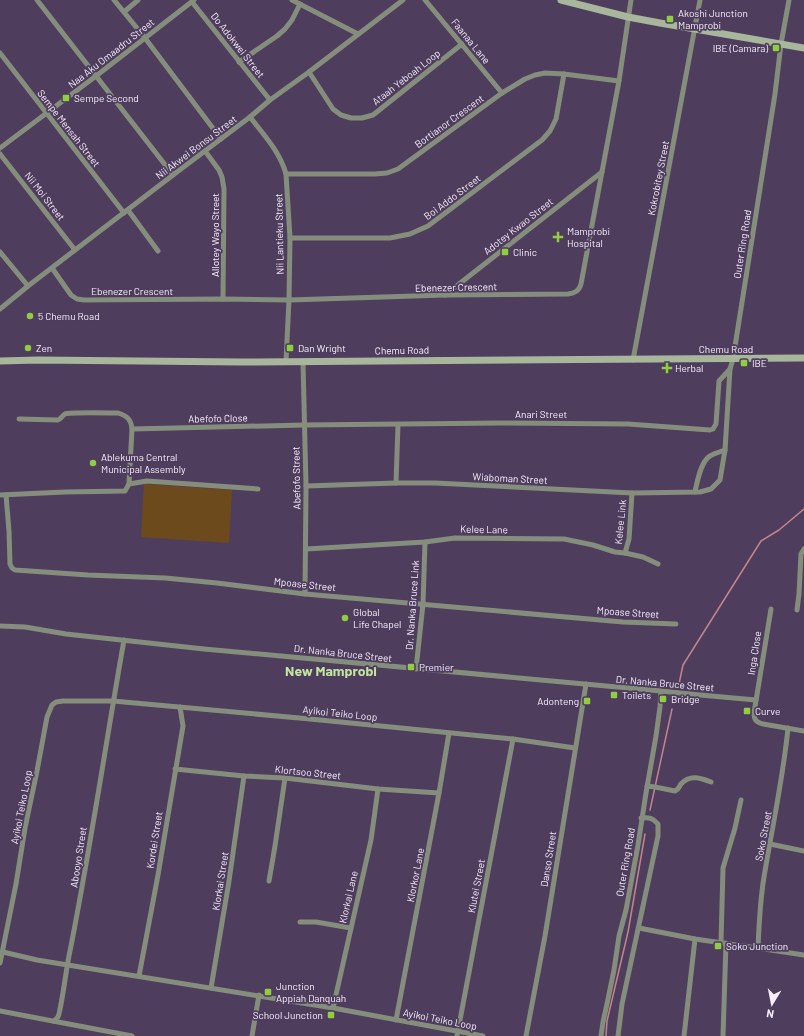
<svg xmlns="http://www.w3.org/2000/svg" width="804" height="1036" font-family="Barlow,sans-serif">
  <style>
    .green { fill: #6d4a1c }
    .lines { fill: none; stroke-linecap: round; stroke-linejoin: round }
    .stream { stroke: #c4848c; stroke-width: 1.5 }
    .street { stroke: #858e7d; stroke-width: 5 }
    .secondary { stroke: #a8b69c; stroke-width: 7 }
    .poi-dot { fill: #8fcd41; stroke: #4f3d5d; stroke-width: 1.5 }
    .labels { text-anchor: middle; stroke-width: 3.5; stroke-linejoin: round; paint-order: stroke }
    .poi-label { font-size: 10px; fill: #f6edfd; stroke: #4f3d5d; text-anchor: start }
    .street-label { font-size: 10px; fill: #f6edfd; stroke: #4f3d5d }
    .district-label { font-size: 14px; font-weight: bold; fill: #c2e69f; stroke: #4f3d5d }
  </style>
  <rect width="100%" height="100%" fill="#4f3d5d"/>
  <polygon class="green" points="144,484 232,490 229,543 141,537"/>
  <g class="lines">
    <g class="stream">
      <polyline points="679,684 683,665 761,541 779,530 804,509"/>
      <polyline points="650,810 672,709"/>
      <polyline points="606,1036 607,1021 628,932 645,834"/>
    </g>
    <g class="street">
      <polyline points="37,0 173,175"/>
      <polyline points="114,0 145,38 221,139"/>
      <polyline points="292,0 358,34"/>
      <polyline points="425,0 502,93"/>
      <polyline points="192,2 270,100"/>
      <polyline points="124,12 138,0"/>
      <polyline points="0,53 124,213"/>
      <polyline points="239,62 277,36 285,29 292,20 300,4"/>
      <polyline points="309,72 333,109 341,115 351,118 362,118 373,115 462,44"/>
      <path d="M250,117c14,18 30,35 36,57l4,64 -1,62 -3,61"/>
      <polyline points="0,148 96,76 194,0"/>
      <polyline points="205,151 219,170 222,177 224,189 223,299"/>
      <polyline points="0,154 75,250"/>
      <polyline points="286,174 375,174 387,173 398,169 502,93 525,79 535,75 545,73 564,74 619,81"/>
      <polyline points="128,210 158,251"/>
      <polyline points="290,238 390,238 410,234 428,226 542,140 550,131 556,119 564,74"/>
      <polyline points="0,252 28,286"/>
      <path d="M52,268l19,27 6,4 7,1 139,-1 66,1 156,-5 123,-1c7,-1 11,-3 13,-10l38,-203 12,-81"/>
      <polyline points="445,295 602,172"/>
      <polyline points="0,309 28,286 173,175 250,117 270,100 309,72 403,0"/>
      <polyline points="633,360 700,0"/>
      <polyline points="303,362 306,486 305,594"/>
      <polyline points="132,429 304,425 501,423 628,424 710,430 713,429 716,424 719,381 730,369"/>
      <polyline points="396,483 398,425"/>
      <polyline points="129,484 147,481 258,489"/>
      <polyline points="306,486 396,483 435,483 632,493 700,492 711,489 720,480 725,450 730,369 733,359 775,94 781,44 789,0"/>
      <path d="M695,492c2,-10 6,-31 15,-36 4,-3 10,-4 15,-6"/>
      <path d="M0,495l65,-3 60,-1 4,-7 3,-55c-1,-10 -5,-13 -14,-16 -8,0 -49,-1 -53,1 -3,2 -4,5 -7,6l-39,-1"/>
      <polyline points="6,495 9,531 10,564 12,568 15,570 88,575 165,578 217,583 305,594 623,622 676,624"/>
      <polyline points="306,549 425,542 455,538 564,539 593,545 615,552 625,553 643,557 658,564"/>
      <polyline points="625,553 629,539 632,493"/>
      <path d="M771,609l-17,104c0,8 3,9 9,11l41,7"/>
      <polyline points="797,610 799,594 801,554 804,549"/>
      <polyline points="0,626 25,627 66,634 204,649 661,691 700,695 756,700"/>
      <polyline points="416,669 423,604 425,542"/>
      <polyline points="175,769 244,776 285,778 378,789 439,793"/>
      <path d="M647,786l8,1 20,4c4,-2 4,-4 6,-7 9,-10 20,-6 30,-2"/>
      <polyline points="770,844 804,851"/>
      <polyline points="269,881 275,846 285,778"/>
      <polyline points="300,922 316,922 351,928"/>
      <polyline points="639,928 695,939 804,955"/>
      <polyline points="721,942 723,868 735,828 741,800"/>
      <path d="M758,948c1,-24 2,-47 6,-71 8,-49 19,-98 24,-149"/>
      <polyline points="3,952 37,960 333,1008 483,1036"/>
      <polyline points="0,963 16,884 25,828 37,771 47,717 52,705 56,702 63,701 113,701 310,719 513,739 575,748"/>
      <polyline points="139,976 158,875 183,726 180,707"/>
      <polyline points="211,988 229,881 244,776"/>
      <polyline points="333,1008 371,840 378,789"/>
      <path d="M0,1011c44,8 88,17 132,25"/>
      <polyline points="396,1020 439,793 449,733"/>
      <path d="M54,1021l4,-4 1,-3c5,-22 7,-46 12,-68 20,-102 35,-204 53,-306"/>
      <polyline points="252,1036 259,995"/>
      <polyline points="457,1036 513,739"/>
      <polyline points="526,1036 545,936 586,684"/>
      <polyline points="601,1036 603,1022 607,1004 614,970 619,936 626,910 638,845 646,793 656,736 660,707 661,691"/>
      <path d="M618,1036l4,-32 36,-168v-12c-5,-6 -9,-7 -17,-6"/>
      <polyline points="684,1036 695,939"/>
      <polyline points="723,1036 726,943"/>
    </g>
    <g class="secondary">
      <polyline points="561,0 628,17 660,23 804,48"/>
      <polyline points="0,361 38,360 241,362 804,358"/>
    </g>
  </g>
  <g class="poi-dot">
    <rect x="666" y="15" width="8" height="8" rx="2"/>
    <rect x="772" y="44" width="8" height="8" rx="2"/>
    <rect x="62" y="94" width="8" height="8" rx="2"/>
    <path d="M556 231h4v4h4v4h-4v4h-4v-4h-4v-4h4z"/>
    <rect x="501" y="248" width="8" height="8" rx="2"/>
    <circle cx="30" cy="316" r="4"/>
    <circle cx="28" cy="348" r="4"/>
    <rect x="286" y="344" width="8" height="8" rx="2"/>
    <rect x="740" y="359" width="8" height="8" rx="2"/>
    <path d="M665 362h4v4h4v4h-4v4h-4v-4h-4v-4h4z"/>
    <circle cx="93" cy="463" r="4"/>
    <circle cx="345" cy="618" r="4"/>
    <rect x="407" y="663" width="8" height="8" rx="2"/>
    <rect x="610" y="691" width="8" height="8" rx="2"/>
    <rect x="659" y="695" width="8" height="8" rx="2"/>
    <rect x="583" y="697" width="8" height="8" rx="2"/>
    <rect x="743" y="707" width="8" height="8" rx="2"/>
    <rect x="714" y="942" width="8" height="8" rx="2"/>
    <rect x="264" y="988" width="8" height="8" rx="2"/>
    <rect x="327" y="1011" width="8" height="8" rx="2"/>
  </g>
  <g class="labels">
    <g class="poi-label">
      <text x="678" y="17">Akoshi Junction<tspan x="678" dy="12">Mamprobi</tspan></text>
      <text x="768" y="52" text-anchor="end">IBE (Camara)</text>
      <text x="74" y="102">Sempe Second</text>
      <text x="567" y="235">Mamprobi<tspan x="567" dy="12">Hospital</tspan></text>
      <text x="513" y="256">Clinic</text>
      <text x="38" y="320">5 Chemu Road</text>
      <text x="36" y="352">Zen</text>
      <text x="298" y="352">Dan Wright</text>
      <text x="752" y="367">IBE</text>
      <text x="675" y="372">Herbal</text>
      <text x="101" y="461">Ablekuma Central<tspan x="101" dy="12">Municipal Assembly</tspan></text>
      <text x="353" y="616">Global<tspan x="353" dy="12">Life Chapel</tspan></text>
      <text x="419" y="671">Premier</text>
      <text x="622" y="699">Toilets</text>
      <text x="671" y="703">Bridge</text>
      <text x="579" y="705" text-anchor="end">Adonteng</text>
      <text x="755" y="715">Curve</text>
      <text x="726" y="950">Soko Junction</text>
      <text x="276" y="990">Junction<tspan x="276" dy="12">Appiah Danquah</tspan></text>
      <text x="323" y="1019" text-anchor="end">School Junction</text>
    </g>
    <g class="street-label">
      <text transform="translate(471 41) rotate(51)" y="4">Faanaa Lane</text>
      <text transform="translate(238 45) rotate(52)" y="4">Do Adokwei Street</text>
      <text transform="translate(111 53) rotate(-38)" y="4">Naa Aku Omaadru Street</text>
      <text transform="translate(406 77) rotate(-38)" y="4">Ataah Yeboah Loop</text>
      <text transform="translate(449 121) rotate(-36)" y="4">Bortianor Crescent</text>
      <text transform="translate(69 128) rotate(52)" y="4">Sempe Mensah Street</text>
      <text transform="translate(196 147) rotate(-37)" y="4">Nii Akwei Bonsu Street</text>
      <text transform="translate(658 178) rotate(-79)" y="4">Kokrobitey Street</text>
      <text transform="translate(45 196) rotate(52)" y="4">Nii Moi Street</text>
      <text transform="translate(452 197) rotate(-37)" y="4">Boi Addo Street</text>
      <text transform="translate(518 226) rotate(-38)" y="4">Adotey Kwao Street</text>
      <text transform="translate(279 234) rotate(-91)" y="4">Nii Lantieku Street</text>
      <text transform="translate(215 235) rotate(-90)" y="4">Allotey Wayo Street</text>
      <text transform="translate(742 244) rotate(-81)" y="4">Outer Ring Road</text>
      <text transform="translate(456 287) rotate(-1)" y="4">Ebenezer Crescent</text>
      <text x="132" y="295">Ebenezer Crescent</text>
      <text x="726" y="353">Chemu Road</text>
      <text transform="translate(402 350) rotate(-1)" y="4">Chemu Road</text>
      <text x="541" y="418">Anari Street</text>
      <text transform="translate(218 418) rotate(-1)" y="4">Abefofo Close</text>
      <text transform="translate(296 478) rotate(-91)" y="4">Abefofo Street</text>
      <text transform="translate(510 478) rotate(3)" y="4">Wiaboman Street</text>
      <text transform="translate(620 522) rotate(-84)" y="4">Kelee Link</text>
      <text transform="translate(484 529) rotate(1)" y="4">Kelee Lane</text>
      <text transform="translate(305 584) rotate(6)" y="4">Mpoase Street</text>
      <text transform="translate(412 605) rotate(-86)" y="4">Dr. Nanka Bruce Link</text>
      <text transform="translate(628 612) rotate(4)" y="4">Mpoase Street</text>
      <text transform="translate(343 653) rotate(6)" y="4">Dr. Nanka Bruce Street</text>
      <text transform="translate(754 653) rotate(-81)" y="4">Inga Close</text>
      <text transform="translate(665 683) rotate(5)" y="4">Dr. Nanka Bruce Street</text>
      <text transform="translate(340 713) rotate(6)" y="4">Ayikoi Teiko Loop</text>
      <text transform="translate(308 772) rotate(6)" y="4">Klortsoo Street</text>
      <text transform="translate(21 807) rotate(-79)" y="4">Ayikoi Teiko Loop</text>
      <text transform="translate(763 836) rotate(-79)" y="4">Soko Street</text>
      <text transform="translate(154 840) rotate(-81)" y="4">Kordei Street</text>
      <text transform="translate(78 857) rotate(-81)" y="4">Abooyo Street</text>
      <text transform="translate(548 859) rotate(-81)" y="4">Danso Street</text>
      <text transform="translate(625 862) rotate(-80)" y="4">Outer Ring Road</text>
      <text transform="translate(415 875) rotate(-79)" y="4">Klorkor Lane</text>
      <text transform="translate(220 881) rotate(-81)" y="4">Klorkai Street</text>
      <text transform="translate(476 886) rotate(-79)" y="4">Klutei Street</text>
      <text transform="translate(348 897) rotate(-77)" y="4">Klorkai Lane</text>
      <text transform="translate(440 1019) rotate(11)" y="4">Ayikoi Teiko Loop</text>
    </g>
    <g class="district-label">
      <text x="331" y="676">New Mamprobi</text>
    </g>
  </g>
  <g transform="translate(772 1004) rotate(190)" stroke="#4f3d5d" stroke-width="3" paint-order="stroke">
  <path d="M0-3L7 15L0 10L-7 15Z" fill="#f6edfd"/>
  <text y="-6" font-size="11" font-weight="bold" text-anchor="middle" fill="#f6edfd">N</text>
  </g>
</svg>
